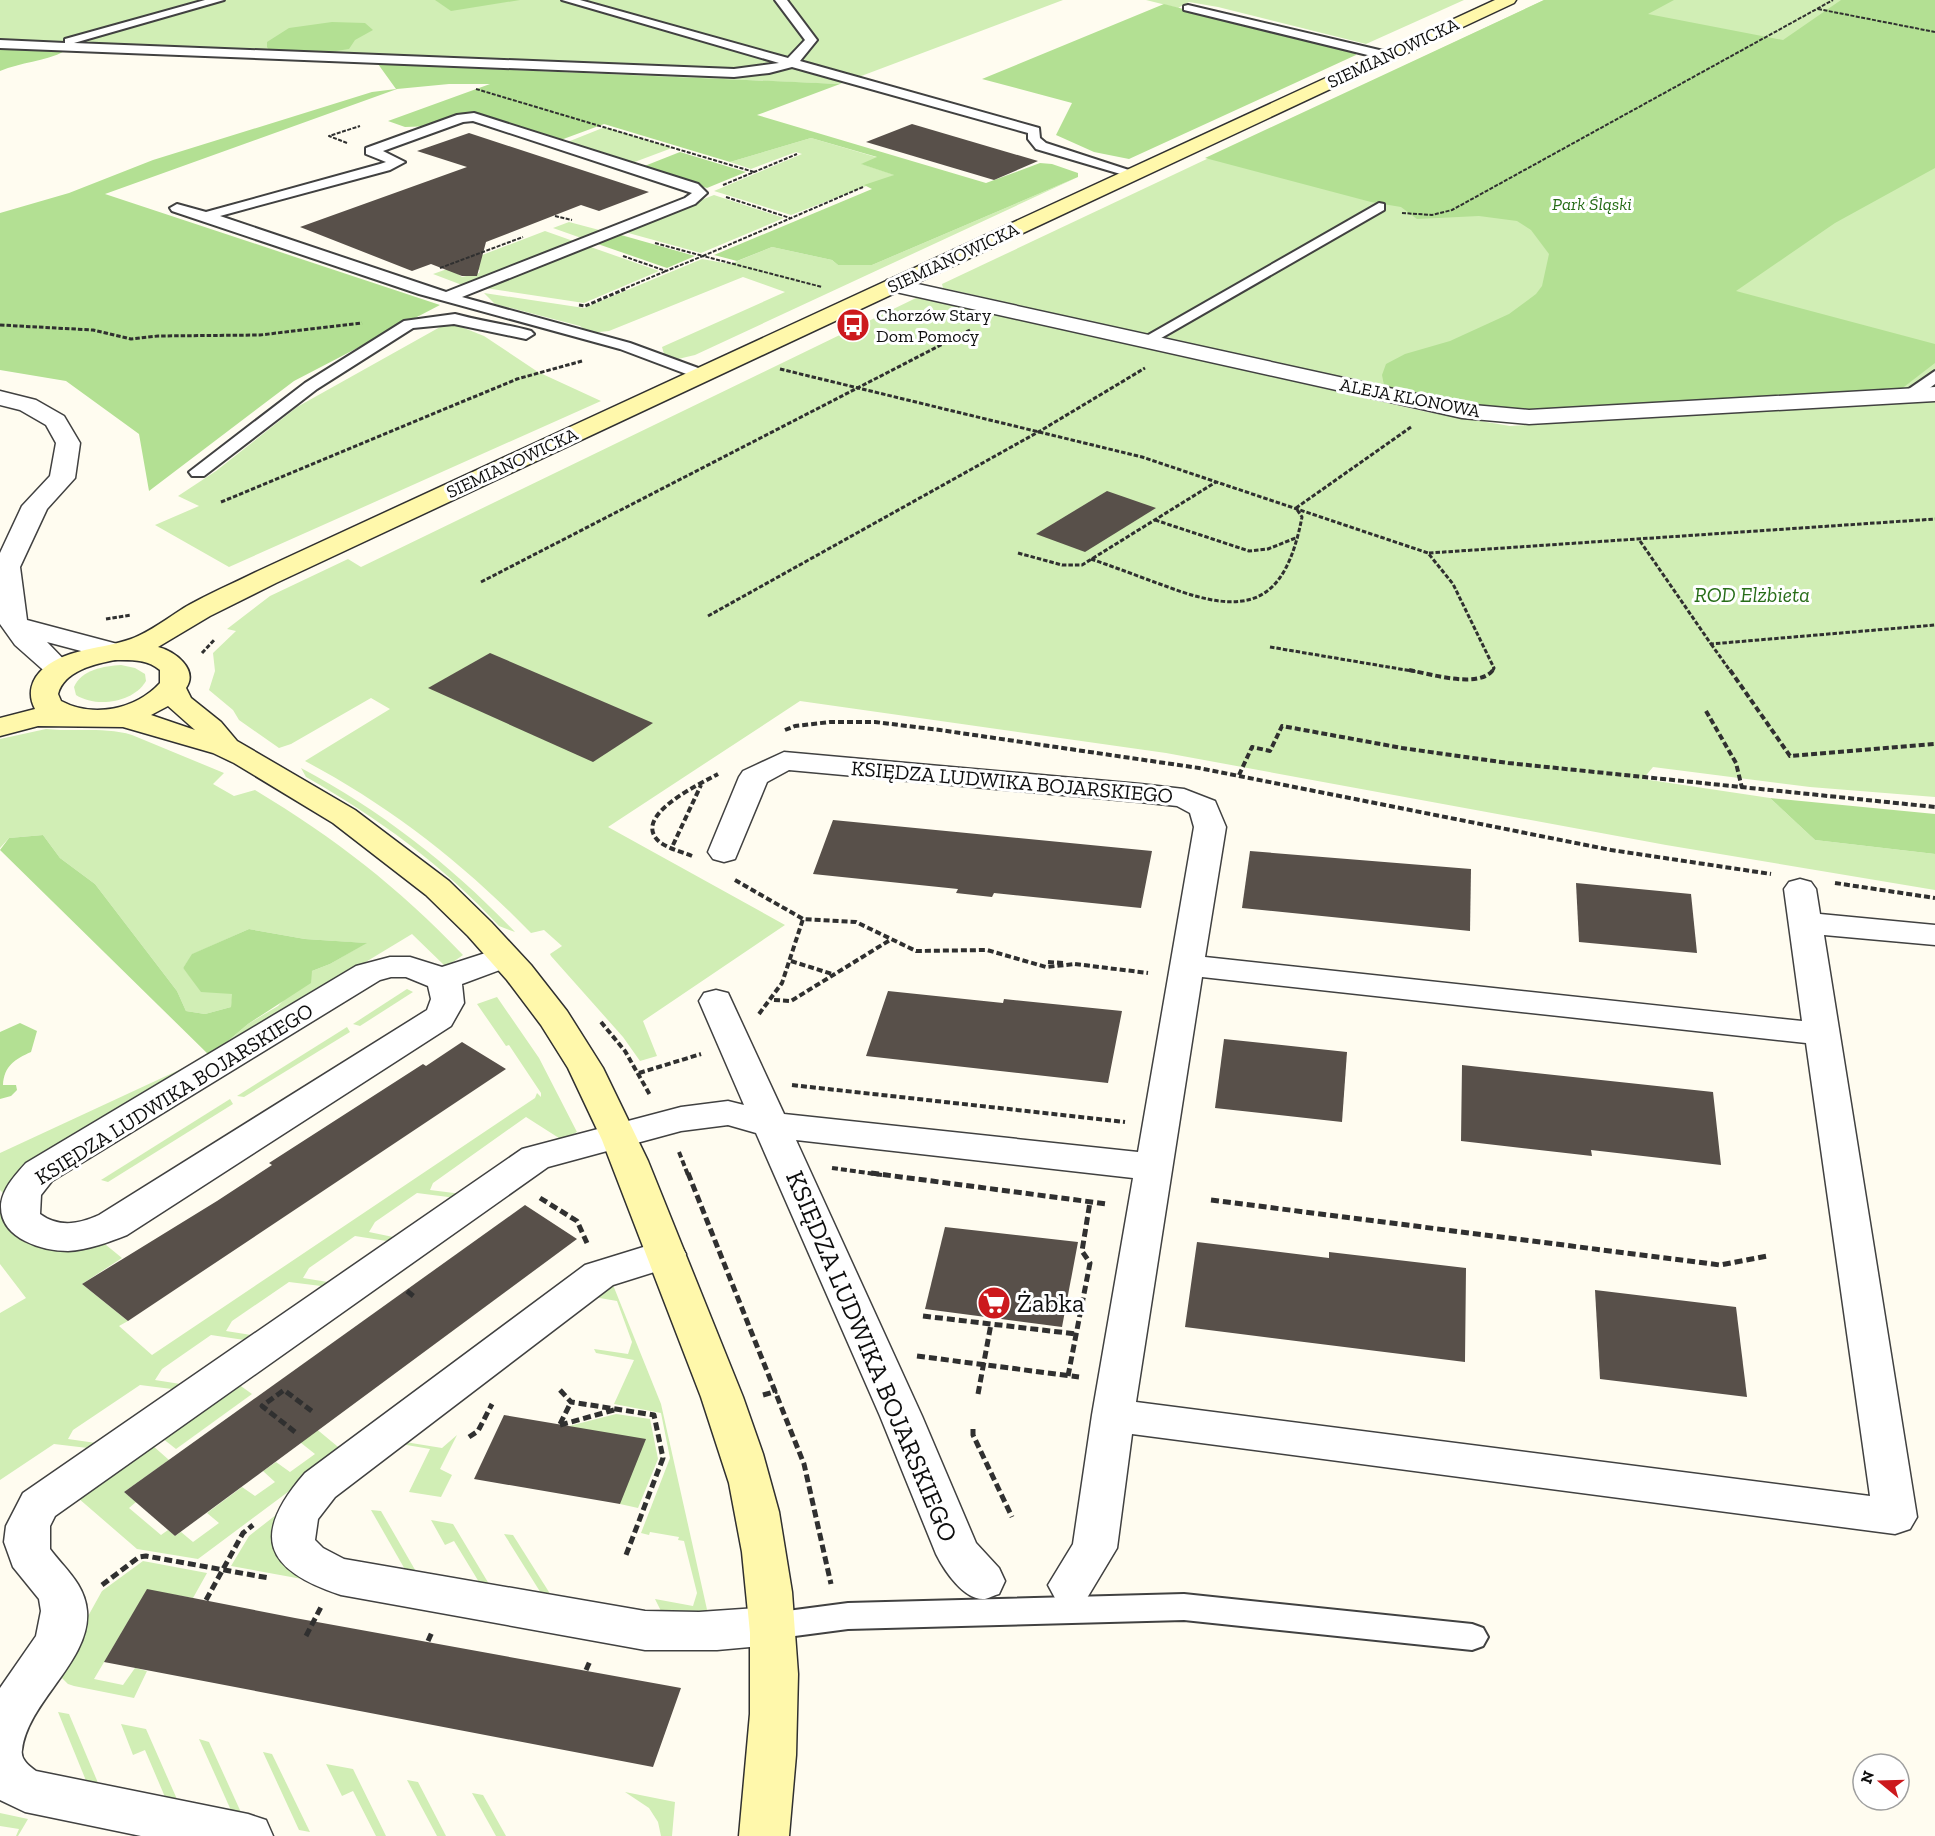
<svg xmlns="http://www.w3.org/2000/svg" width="1935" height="1836" font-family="'Zilla Slab',serif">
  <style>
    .green { fill: #d1eeb5 }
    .forest { fill: #b3e093 }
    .building { fill: #58504a }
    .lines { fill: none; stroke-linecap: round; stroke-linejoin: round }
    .lane-casing { stroke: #414141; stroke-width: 4 }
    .street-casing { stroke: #414141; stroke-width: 3 }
    .secondary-casing { stroke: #303030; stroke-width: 3 }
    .path-far3 { stroke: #303030; stroke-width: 2; stroke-dasharray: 4 1.5; stroke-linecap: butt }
    .path-far2 { stroke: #303030; stroke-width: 3; stroke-dasharray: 4.5 2; stroke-linecap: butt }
    .path-far1 { stroke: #303030; stroke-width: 4; stroke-dasharray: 6 3; stroke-linecap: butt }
    .path { stroke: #303030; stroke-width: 5; stroke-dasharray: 8 4; stroke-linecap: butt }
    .lane { fill: #fff; fill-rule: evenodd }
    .street { fill: #fff; fill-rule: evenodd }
    .secondary { fill: #fff8ab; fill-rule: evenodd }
    .labels { text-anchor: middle; stroke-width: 6; stroke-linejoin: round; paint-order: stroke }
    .far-street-label { font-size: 18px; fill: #0e0e0e; stroke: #fff }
    .far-park-label { font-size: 18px; font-style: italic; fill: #276d18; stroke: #fff }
    .far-poi-label { font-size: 18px; fill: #0e0e0e; stroke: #fff; text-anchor: start }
    .park-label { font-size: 21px; font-style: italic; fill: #276d18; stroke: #fff }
    .street-label { font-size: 21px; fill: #0e0e0e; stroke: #fff }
    .near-poi-label { font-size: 26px; fill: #0e0e0e; stroke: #fff; text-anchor: start }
    .near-street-label { font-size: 26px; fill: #0e0e0e; stroke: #fff }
  </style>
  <rect width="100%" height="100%" fill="#fffcf0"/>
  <g class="green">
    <polygon points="0,0 1063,0 840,84 0,48"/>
    <polygon points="1146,0 1464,0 1366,44 1218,7 1189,2 1178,8"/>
    <polygon points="1544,0 1935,0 1935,388 1527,412 1403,393 943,288 942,284"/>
    <polygon points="605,127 672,148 632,163 565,143"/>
    <polygon points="811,138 879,158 862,164 895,175 791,215 714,191 802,154 796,152 751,169 730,162"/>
    <polygon points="1078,177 695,355 678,359 664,354 662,347 785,292 743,277 609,331 589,333 580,326 495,304 484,293 584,308 702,259 730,264 772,247 832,260 838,265 872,265"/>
    <polygon points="714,195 784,218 701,253 621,231"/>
    <polygon points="569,222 603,231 584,239 553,228"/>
    <polygon points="545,231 576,242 462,285 433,274 450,268 462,277 479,273 480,270 456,265"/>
    <polygon points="585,245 659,271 584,303 485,288 488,283"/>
    <path d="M916,298l85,16 426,98 83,14 425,-25v396l-125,-10 -157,-20 -10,12 127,19 45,42 120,14v36l-269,-45 -500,-92 -366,-52 -192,126 177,98 -142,96 14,35 -17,5 -17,-24 -72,-81 -1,-2 12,-8 -18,-16 -13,3c-67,-69 -141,-127 -226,-172l85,-52 -19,-11 -80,46 -12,4 -40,-28 -6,-10 -24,-20 6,-19 -2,-18 23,-22 -9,-2 43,-33 78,-37 13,8z"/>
    <polygon points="449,322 484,336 538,372 601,401 229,567 155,525 199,506 178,496 216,471 297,407"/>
    <path d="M121,665l14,3 10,6 1,7c-13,22 -50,27 -70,14l-2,-8c7,-17 30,-21 47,-22z"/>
    <path d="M46,729c28,3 59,-2 86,6l92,38 -11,11 21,12 21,-6c81,49 142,96 208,165l-17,12 -34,-33 -202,122 38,-32 30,-18 34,-35 18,-7 36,-21 -61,-4 -56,-10 -56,25 -10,14 10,12 40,13 -2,14 -26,7 -19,-3 -9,-20 -82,-107 -35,-26 -17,-23 -34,3 -9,10v-109z"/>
    <path d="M301,768c81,43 151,98 214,164l-16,-6c-55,-60 -122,-109 -193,-149z"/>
    <polygon points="407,989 413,992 360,1026 353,1024"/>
    <polygon points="497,997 539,1058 577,1132 562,1140 526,1117 433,1183 430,1190 462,1194 456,1198 417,1193 375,1222 369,1232 398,1238 393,1242 355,1236 309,1268 303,1278 334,1283 329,1287 289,1282 232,1321 226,1331 258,1336 251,1341 211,1335 162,1369 155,1380 187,1385 180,1390 140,1385 73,1430 68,1439 103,1444 96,1449 54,1444 0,1480 0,1313 26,1298 0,1264 0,1205 100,1240 122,1258 82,1284 128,1321 119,1326 152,1355 535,1098 537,1093 541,1097 541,1093 509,1045 506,1046 477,1004"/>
    <polygon points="347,1027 350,1032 244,1097 237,1096"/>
    <polygon points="207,1057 6,1196 0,1190 0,1153"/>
    <polygon points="230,1099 233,1104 108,1182 101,1180"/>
    <polygon points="613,1285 661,1404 708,1614 661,1611 655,1599 693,1606 697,1593 684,1541 678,1540 679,1537 650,1532 649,1535 641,1533 670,1458 661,1413 614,1404 634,1360 596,1353 594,1349 628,1354 632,1342 617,1301 588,1296"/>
    <polygon points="238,1384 252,1394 176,1449 162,1438"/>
    <polygon points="616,1414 650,1419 658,1459 638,1508 620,1504 569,1426"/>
    <polygon points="308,1422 343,1451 198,1559 137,1549 78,1498 152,1445 169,1460 124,1492 136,1502 129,1508 161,1535 168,1530 175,1536 181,1532 193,1542 219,1523 207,1513 242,1487 255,1496 275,1482 263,1471 276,1462 290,1472 315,1454 291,1435"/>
    <polygon points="457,1435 440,1469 452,1475 441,1497 409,1492 430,1449 395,1443 399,1441 442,1448"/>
    <polygon points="371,1510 381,1511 418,1575 407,1573"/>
    <polygon points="281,1511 283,1563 302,1579 231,1566 249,1536"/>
    <polygon points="431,1520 453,1524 492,1589 482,1587 454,1541 445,1545"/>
    <polygon points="504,1534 513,1535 554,1600 544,1598"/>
    <polygon points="143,1561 207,1573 193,1598 147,1590 94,1679 123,1685 135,1668 147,1671 134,1698 74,1686 68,1684 59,1675 62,1663 102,1591"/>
    <polygon points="58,1712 69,1714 101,1790 89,1788"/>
    <polygon points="121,1724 146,1729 180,1806 168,1804 145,1750 133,1755"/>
    <polygon points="199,1739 209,1742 244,1819 234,1817"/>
    <polygon points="263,1752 272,1754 310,1832 299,1830"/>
    <polygon points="326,1764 353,1769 386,1836 376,1836 353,1791 342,1796"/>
    <polygon points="407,1780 418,1782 446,1836 437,1836"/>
    <polygon points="625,1792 675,1802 672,1836 661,1836 658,1822 649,1808"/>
    <polygon points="472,1793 483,1795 506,1836 496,1836"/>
    <polygon points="0,1813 28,1819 18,1836 16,1836 19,1829 0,1826"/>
  </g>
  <g class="forest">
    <polygon points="435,0 520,0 451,11"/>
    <path d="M1544,0h130l-26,14 135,26 58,-40h94v168l-100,55 -99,68 199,53v19l-35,27c-78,5 -155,9 -232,14 -94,5 -195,20 -284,-19l-2,-10 4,-11 19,-10 45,-13 59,-27 27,-20 6,-8 7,-32 -18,-24 -14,-9 -38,-5 -62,3 -16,-12 -30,-5 -166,-44z"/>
    <polygon points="1164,4 1355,53 1356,55 1129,159 1094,152 1056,135 1072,103 982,79"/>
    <polygon points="332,22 365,23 373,30 355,40 349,49 330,52 270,51 267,47 267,42 289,28"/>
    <path d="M0,48l65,3c-21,11 -44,11 -65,20z"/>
    <polygon points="378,64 840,84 757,115 986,183 1040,163 1052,164 1078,173 1078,177 872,265 838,265 832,260 772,247 737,261 714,255 872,189 864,185 894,175 861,164 877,157 811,138 730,162 604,124 558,141 470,113 434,126 405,127 388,121 490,84 449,84 397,89 105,194 440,305 294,381 149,491 139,434 66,381 0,370 0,213 69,193 153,160 372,92 396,89"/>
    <polygon points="680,152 746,172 707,188 642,167"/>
    <polygon points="614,233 695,256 667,268 592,242"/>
    <polygon points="1770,798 1935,814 1935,854 1815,840"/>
    <polygon points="43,835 60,858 95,884 177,991 186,1011 205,1014 231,1007 232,994 201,992 183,968 192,954 249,929 305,939 367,943 330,964 312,971 311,983 248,1024 210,1056 0,850 9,838"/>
    <path d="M20,1023l17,8 -6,21c-16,7 -27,14 -28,33h13l1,5 -6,6 -11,3v-67z"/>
  </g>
  <g class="building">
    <polygon points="912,124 1038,161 994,180 866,142"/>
    <polygon points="469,133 649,192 599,211 581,205 486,242 477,276 462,276 431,264 412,271 300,227 467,167 417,151"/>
    <polygon points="1107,491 1156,508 1085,552 1036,534"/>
    <polygon points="490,653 653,723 593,762 428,688"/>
    <polygon points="833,820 1152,851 1141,908 994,893 992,897 956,893 958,889 813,874"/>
    <polygon points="1250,851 1471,869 1470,931 1242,908"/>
    <polygon points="1576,883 1691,894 1697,953 1579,942"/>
    <polygon points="888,991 1003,1003 1004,999 1122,1011 1108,1083 866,1056"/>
    <polygon points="1224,1039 1347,1052 1342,1122 1215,1108"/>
    <polygon points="462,1042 506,1069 128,1321 82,1284 217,1201 272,1165 269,1163 423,1064 426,1066"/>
    <polygon points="1462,1065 1713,1092 1721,1165 1591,1150 1592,1156 1461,1141"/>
    <polygon points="525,1205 577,1239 175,1536 124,1492"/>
    <polygon points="945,1227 1078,1242 1062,1327 925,1309"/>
    <polygon points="1197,1242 1329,1258 1329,1252 1466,1268 1465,1362 1185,1327"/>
    <polygon points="1595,1290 1736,1307 1747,1397 1600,1379"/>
    <polygon points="504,1415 646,1439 620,1504 474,1479"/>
    <polygon points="147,1589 295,1618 681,1688 653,1767 104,1662"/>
  </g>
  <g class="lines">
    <defs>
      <g id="lane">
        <polygon points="205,0 224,0 74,43 734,69 779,63 562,0 580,0 788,58 805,40 775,0 787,0 817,40 800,61 1039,128 1040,138 1046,143 1141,174 1134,178 1036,149 1028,139 1028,133 792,67 769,73 734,77 0,48 0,40 65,43 65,39"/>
        <polygon points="1188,5 1392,53 1394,56 1388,60 1184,10 1184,6"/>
        <path d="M474,113l224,71 9,9 -12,11 -233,93 168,46 79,29 2,3 -2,3h-12l-77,-29 -201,-55 -247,-83 -2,-3 7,-4 29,8 174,-48 6,-2 -20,-8v-6l91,-33zM473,121l219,72 -7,5 -239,94 -226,-76 170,-46 15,-8 -22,-11 80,-29z"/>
        <polygon points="1379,203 1384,204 1384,210 1149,345 1139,345 1136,342"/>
        <path d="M455,314c25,7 51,10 76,17l3,3 -8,5 -72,-15 -41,4 -96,61 -113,87h-12l-3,-4 116,-89 99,-62z"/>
        <polygon points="1935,371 1935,384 1915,399 1903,399 1901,396 1903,393"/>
        <polygon points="1184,1594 1472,1624 1483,1628 1488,1637 1483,1646 1472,1650 1184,1620 848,1629 772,1639 761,1635 756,1626 761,1617 772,1613 848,1603"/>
      </g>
      <g id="street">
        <polygon points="895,279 1462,404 1529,410 1935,387 1935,401 1529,424 1462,418 887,290 884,285 887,280"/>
        <polygon points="0,391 36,400 64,416 80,443 75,478 47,509 20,567 27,620 125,646 129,652 125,658 115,660 47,642 74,670 70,676 60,679 50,676 15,645 0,624 0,553 22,506 50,476 56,443 46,425 20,410 0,405"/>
        <path d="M784,752l356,32 44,5 31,12 11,26 -21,130 597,64 -18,-132 5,-7 11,-3 11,3 5,7 4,25 115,11v20l-111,-10 93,582 -7,12 -15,5 -763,-100 -15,114 -30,50 -16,5 -16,-5 -7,-13 25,-41 19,-129 41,-237 -337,-38 126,276 54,127 23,25 6,13 -6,13c-4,1 -10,4 -14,5 -21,2 -41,-29 -49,-45l-56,-138 -124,-283 -28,-8 -47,6 -133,36 -493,349 -5,10v23c14,19 35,35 37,62 4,50 -59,90 -65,139 -2,9 7,16 14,21l212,43 18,6 7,16h-132l-116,-24 -25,-12v-112l36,-52 5,-25 -2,-12 -26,-32 -9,-25 2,-16 17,-33 499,-344 159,-42 47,-6 16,4 -45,-104 5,-8 12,-3 12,3 56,121 354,38 56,-325 -4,-14 -13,-7 -37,-4 -351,-32 -22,12 -32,77 -11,3 -11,-3 -5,-7 31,-75 4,-6zM1202,977l604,66 64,453 -734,-94z"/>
        <path d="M504,947l12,3 5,7 -5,7 -54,20 2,19 -13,23 -324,209c-18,7 -39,15 -59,16 -25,0 -67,-12 -67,-44 0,-17 15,-33 25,-44l330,-197 34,-9h20l32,10zM391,977h15l22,9 3,13 -4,11 -328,205c-20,9 -40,13 -59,-1l1,-19 11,-14 328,-201z"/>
        <path d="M666,1240l14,4 6,10 -6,10 -67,21 -278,212 -17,22 -3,21 8,8 21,11 301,52 54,1 73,-5 16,5 7,14 -7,14 -16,5 -55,5h-72l-304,-55c-76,-25 -91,-59 -36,-122l280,-208z"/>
      </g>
      <path id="secondary" d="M1495,0h21l-2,3 -1238,580 -66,33 -52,31c16,4 41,22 28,41l5,10 30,24 16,19 118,69 94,71 42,41 40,43 36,46 36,57 45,93 95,236 20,57 16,58 13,80 6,82 -2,81 -7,81h-50l11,-122v-81l-8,-81 -13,-69 -28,-86 -99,-257 -34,-72 -27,-43 -34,-45 -39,-44 -42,-41 -93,-72 -99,-60 -21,-10 -90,-26 -85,-1 -38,10v-18l35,-9c-8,-15 -4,-30 9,-41 24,-20 59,-19 87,-29 19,-7 38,-22 56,-33 23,-13 47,-23 71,-35zM115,660c17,0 32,-1 45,10v13c-25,27 -67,35 -99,18l-3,-7c6,-23 36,-30 57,-34zM168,706l27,24 -44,-15z"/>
    </defs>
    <use href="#lane" class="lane-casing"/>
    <use href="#street" class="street-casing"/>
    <use href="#secondary" class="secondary-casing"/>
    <g class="path-far3">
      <polyline points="1818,9 1935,32"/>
      <polyline points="476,89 754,172"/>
      <polyline points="347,143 329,136 360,126"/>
      <polyline points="723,185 797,154"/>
      <polyline points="726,197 790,218"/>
      <polyline points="1402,213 1432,215 1452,210 1833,0"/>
      <polyline points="555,216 572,220"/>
      <polyline points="655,243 703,256 863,187"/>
      <polyline points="623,256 666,271 703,256 822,287"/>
      <polyline points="440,268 523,237"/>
      <polyline points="621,290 666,271"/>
    </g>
    <g class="path-far2">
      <polyline points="579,305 585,306 625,289"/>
      <polyline points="0,325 93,330 131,339 158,336 260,335 362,323"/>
      <polyline points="780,369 1142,457 1428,553 1453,584 1494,668 1492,672"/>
      <polyline points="221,502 517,379 582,361"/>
      <polyline points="1155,520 1249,551 1268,549 1298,537"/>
      <polyline points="1640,541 1711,644 1935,625"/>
      <polyline points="1018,553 1062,565 1082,565 1216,482"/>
      <polyline points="1429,553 1935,519"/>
      <path d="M1091,559c26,9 52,19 77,28 80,30 117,18 134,-70l-6,-9 115,-81"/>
      <polyline points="481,582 970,330"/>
      <polyline points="708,616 1040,431 1145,368"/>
      <polyline points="106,619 131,615"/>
      <polyline points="1711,644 1731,672"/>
      <polyline points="1270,647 1418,672"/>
      <polyline points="202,653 215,639"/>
    </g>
    <g class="path-far1">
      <path d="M1409,670c21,4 70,19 84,0"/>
      <polyline points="1730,670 1790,756 1935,744"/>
      <polyline points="1706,711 1736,763 1742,788"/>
      <polyline points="785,730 795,726 830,722 875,722 940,730 1199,768 1611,850 1771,874"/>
      <polyline points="1239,775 1252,747 1270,751 1282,726 1402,748 1508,763 1935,807"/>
      <polyline points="673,845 701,785"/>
      <path d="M692,856c-10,-4 -22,-7 -31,-13 -34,-26 41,-60 57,-69"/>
      <polyline points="735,880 803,919 856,922 916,951 987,950 1046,967 1075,964"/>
      <polyline points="1835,883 1935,898"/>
      <polyline points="791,961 832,974"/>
      <polyline points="1048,962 1064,963"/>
      <polyline points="1075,964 1148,973"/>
      <polyline points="774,1000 791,1001 890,940"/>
      <polyline points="759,1014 782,983 803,919"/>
      <polyline points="601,1022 625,1051 650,1095"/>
      <polyline points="639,1073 701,1054"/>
      <polyline points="792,1085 1125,1122"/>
      <polyline points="679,1152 688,1175"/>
      <polyline points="832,1168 882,1175"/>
    </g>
    <g class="path">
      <polyline points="688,1173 804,1464 831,1584"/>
      <polyline points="871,1173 1107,1204"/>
      <polyline points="540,1198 577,1221 587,1243"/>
      <polyline points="1211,1200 1720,1265 1767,1256"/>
      <polyline points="407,1291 416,1298"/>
      <polyline points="923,1316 1076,1334"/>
      <polyline points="917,1356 1079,1377"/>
      <polyline points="1068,1376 1090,1263 1082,1251 1090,1202"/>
      <polyline points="560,1390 571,1402 654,1415 663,1458 626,1555"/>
      <polyline points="978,1394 991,1324"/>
      <polyline points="763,1395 777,1391"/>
      <polyline points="560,1424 571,1402"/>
      <polyline points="560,1425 614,1410"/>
      <polyline points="973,1429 973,1435 1012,1517"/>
      <polyline points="295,1432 262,1406 284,1390 313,1412"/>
      <polyline points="469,1437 478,1431 492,1404"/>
      <polyline points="102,1585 139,1557 146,1556 269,1578"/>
      <polyline points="206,1600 243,1533 253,1525"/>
      <polyline points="306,1636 321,1607"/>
      <polyline points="428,1641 432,1632"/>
      <polyline points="586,1670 590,1661"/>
    </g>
    <use href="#lane" class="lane"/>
    <use href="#street" class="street"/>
    <use href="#secondary" class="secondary"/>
  </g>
  <defs>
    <symbol id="bus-disc" viewBox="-11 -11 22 22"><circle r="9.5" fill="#cc191d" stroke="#fff"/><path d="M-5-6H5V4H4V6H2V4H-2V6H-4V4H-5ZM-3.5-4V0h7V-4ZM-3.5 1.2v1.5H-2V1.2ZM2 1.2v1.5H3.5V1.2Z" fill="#fff"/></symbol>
    <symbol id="supermarket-disc" viewBox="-11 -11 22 22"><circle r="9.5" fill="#cc191d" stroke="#fff"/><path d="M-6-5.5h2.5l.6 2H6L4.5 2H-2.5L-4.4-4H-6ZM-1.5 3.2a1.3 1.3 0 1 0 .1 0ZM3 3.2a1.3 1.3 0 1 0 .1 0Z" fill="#fff"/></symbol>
  </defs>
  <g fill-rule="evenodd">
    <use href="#bus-disc" x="834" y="306" width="38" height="38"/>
    <use href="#supermarket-disc" x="975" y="1284" width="38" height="38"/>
  </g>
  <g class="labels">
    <g class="far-street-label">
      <text transform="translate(1393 53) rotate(-25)" y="6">SIEMIANOWICKA</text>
      <text transform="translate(953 258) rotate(-25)" y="6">SIEMIANOWICKA</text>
      <text transform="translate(1410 398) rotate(11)" y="6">ALEJA KLONOWA</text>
      <text transform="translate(512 463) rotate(-25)" y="6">SIEMIANOWICKA</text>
    </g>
    <g class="far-park-label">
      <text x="1592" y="210">Park Śląski</text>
    </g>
    <g class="far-poi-label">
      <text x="876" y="321">Chorzów Stary<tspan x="876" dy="21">Dom Pomocy</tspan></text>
    </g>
    <g class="park-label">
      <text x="1752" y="602">ROD Elżbieta</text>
    </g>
    <g class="street-label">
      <text transform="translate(1012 782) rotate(5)" y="7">KSIĘDZA LUDWIKA BOJARSKIEGO</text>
      <text transform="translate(174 1094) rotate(-32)" y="7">KSIĘDZA LUDWIKA BOJARSKIEGO</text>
    </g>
    <g class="near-poi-label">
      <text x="1017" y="1312">Żabka</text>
    </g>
    <g class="near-street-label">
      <text transform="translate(872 1356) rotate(67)" y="9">KSIĘDZA LUDWIKA BOJARSKIEGO</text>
    </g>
  </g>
  <g transform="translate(1881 1782) rotate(289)"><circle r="28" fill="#ffffff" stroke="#9f9f9f" stroke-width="1.5"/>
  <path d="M0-4.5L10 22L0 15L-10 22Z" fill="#cc191d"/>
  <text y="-9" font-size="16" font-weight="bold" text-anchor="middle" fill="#0e0e0e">N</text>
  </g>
</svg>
